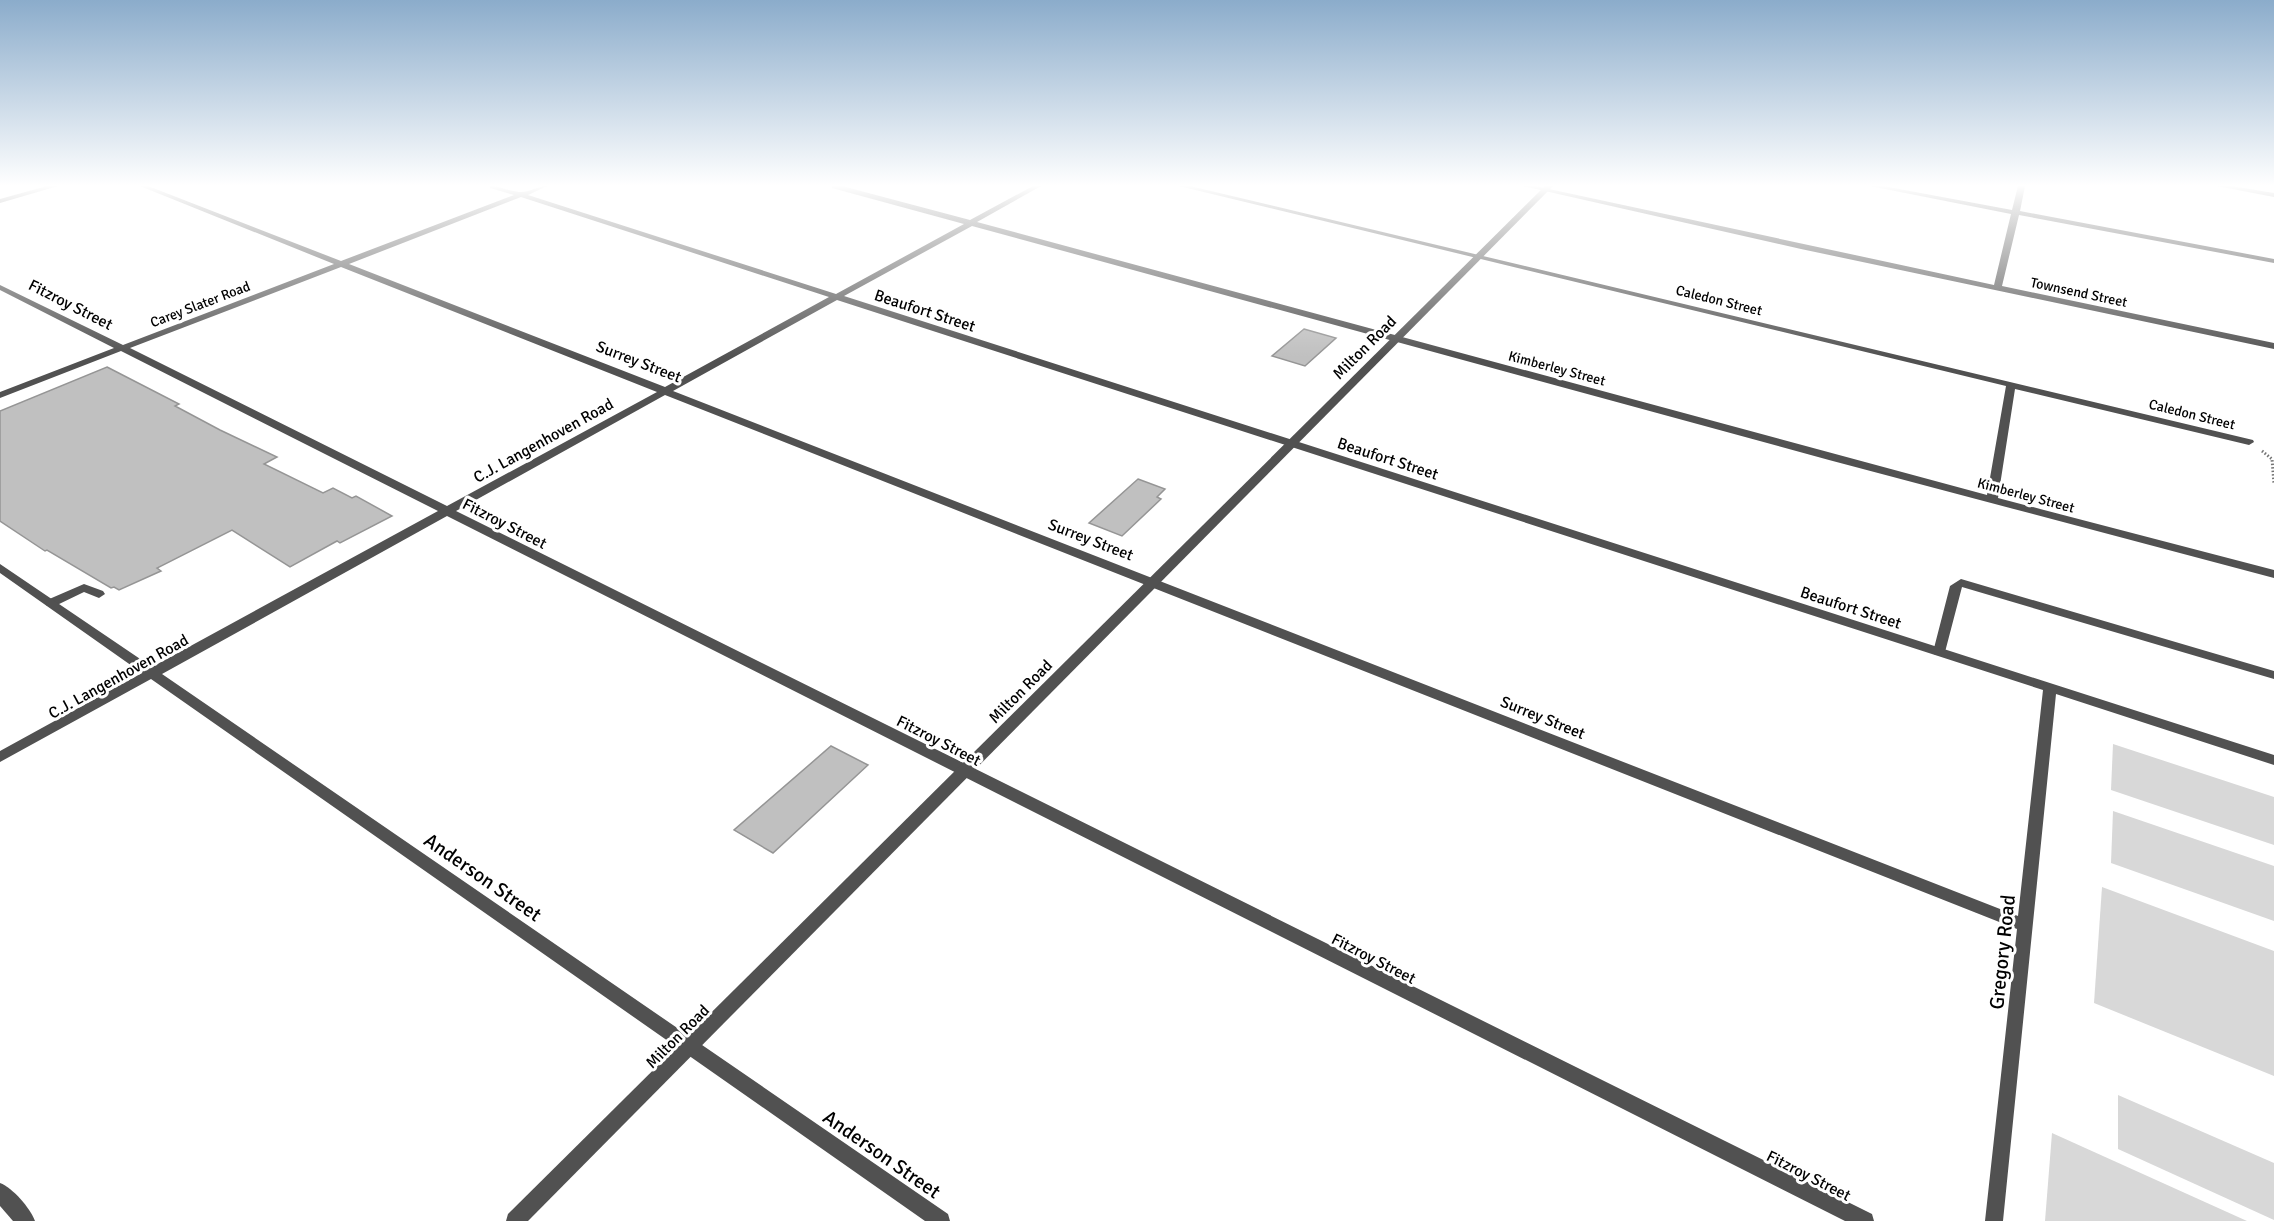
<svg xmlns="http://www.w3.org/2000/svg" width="2274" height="1221" font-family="Signika,sans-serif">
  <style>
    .green { fill: #d8d8d8 }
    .building { fill: #c0c0c0; stroke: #959595; stroke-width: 1.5 }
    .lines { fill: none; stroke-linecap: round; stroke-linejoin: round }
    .path { stroke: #737373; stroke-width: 3; stroke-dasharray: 1.5 2; stroke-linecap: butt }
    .service { fill: #515151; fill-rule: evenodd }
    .minor { fill: #515151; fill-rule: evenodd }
    .tertiary { fill: #515151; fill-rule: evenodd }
    .labels { text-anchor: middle; stroke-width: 6; stroke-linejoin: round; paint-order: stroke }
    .far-street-label { font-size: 14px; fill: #000; stroke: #fff }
    .street-label { font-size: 16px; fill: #000; stroke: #fff }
    .near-street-label { font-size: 20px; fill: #000; stroke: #fff }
  </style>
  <rect width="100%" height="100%" fill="#fff"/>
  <g class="green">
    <polygon points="2113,744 2274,797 2274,845 2111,790"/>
    <polygon points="2113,811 2274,866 2274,921 2111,863"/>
    <polygon points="2102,887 2274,951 2274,1076 2094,1003"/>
    <polygon points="2118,1095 2274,1163 2274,1220 2118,1149"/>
    <polygon points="2052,1133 2247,1221 2045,1221"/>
  </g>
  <g class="building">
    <polygon points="1304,329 1336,338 1305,366 1272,356"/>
    <polygon points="107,367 179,404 175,406 220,430 277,457 264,464 323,493 333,488 352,498 356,496 392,516 340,543 337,541 290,567 232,530 157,568 161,571 119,590 114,587 111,588 47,550 45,551 0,521 0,411"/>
    <polygon points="1138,479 1165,489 1157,497 1161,499 1122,536 1089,523"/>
    <polygon points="831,746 868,765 773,853 734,830"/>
  </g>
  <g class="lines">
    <polyline class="path" points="2262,451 2272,459 2274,484"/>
    <g class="service">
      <polygon points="1961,579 2274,671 2274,679 1962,587 1945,652 1943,655 1935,655 1933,652 1950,586"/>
      <polygon points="84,584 103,591 105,594 99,598 84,592 55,606 47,606 45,603 47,600"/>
    </g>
    <g class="minor">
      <polygon points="47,186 58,186 0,203 0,199"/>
      <path d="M140,186h8l193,75 173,-66 -24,-7v-2c10,0 18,5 29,6 9,1 19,-6 28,-6l-19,9 308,99 128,-70 -132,-36v-2h10l128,34 63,-34h8l-64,36 1010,273 19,-109 -827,-200h11l1063,254 1,2 -5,3 -234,-56 -17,109 276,72v8l-445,-118 -857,-234 -128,70 1430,459v10l-218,-71 -53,527h-18l32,-292 -1352,-534 -209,116 1416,703 2,7h-29l-1398,-705 -285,158 786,540 2,7h-25l-774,-542 -151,83v-11l142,-78 -142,-100v-9l152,103 286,-156 -317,-160 -121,47v-6l114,-44 -114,-58v-5l123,60 211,-81zM521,197l308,100 -164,90 -316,-123zM341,267l316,125 -210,114 -317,-158zM837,300l1206,390 -25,226 -1345,-525z"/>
      <polygon points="1523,186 1535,186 1994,285 2011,214 1870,186 1883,186 2012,210 2018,186 2025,186 2020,211 2274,259 2274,263 2019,215 2002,286 2274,343 2274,349 1801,249"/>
      <polygon points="2217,186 2231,186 2274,193 2274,197"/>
      <path d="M0,1183c13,5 30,25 35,38h-22l-13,-15z"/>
    </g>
    <polygon class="tertiary" points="1545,186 1553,186 528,1221 506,1221 508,1214"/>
  </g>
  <linearGradient id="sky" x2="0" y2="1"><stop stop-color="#8baccb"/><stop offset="0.52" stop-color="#fff"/><stop offset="1" stop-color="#fff" stop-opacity="0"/></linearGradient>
  <rect width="2274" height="357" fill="url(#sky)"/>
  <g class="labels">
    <g class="far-street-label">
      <text transform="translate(2079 292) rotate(12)" y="5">Townsend Street</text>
      <text transform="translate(1719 300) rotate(14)" y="5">Caledon Street</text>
      <text transform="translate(200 304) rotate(-21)" y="5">Carey Slater Road</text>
      <text transform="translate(1557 368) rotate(15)" y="5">Kimberley Street</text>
      <text transform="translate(2192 414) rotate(14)" y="5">Caledon Street</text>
      <text transform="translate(2026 495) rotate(15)" y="5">Kimberley Street</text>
    </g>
    <g class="street-label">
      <text transform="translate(71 304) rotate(27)" y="6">Fitzroy Street</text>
      <text transform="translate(925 310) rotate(18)" y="6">Beaufort Street</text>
      <text transform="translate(1364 347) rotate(-45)" y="6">Milton Road</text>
      <text transform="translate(639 361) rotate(21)" y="6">Surrey Street</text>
      <text transform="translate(543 440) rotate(-29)" y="6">C.J. Langenhoven Road</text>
      <text transform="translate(1388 458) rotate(18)" y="6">Beaufort Street</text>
      <text transform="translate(505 523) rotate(27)" y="6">Fitzroy Street</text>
      <text transform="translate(1091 539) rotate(21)" y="6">Surrey Street</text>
      <text transform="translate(1851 607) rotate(18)" y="6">Beaufort Street</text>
      <text transform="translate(118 676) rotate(-29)" y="6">C.J. Langenhoven Road</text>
      <text transform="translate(1020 691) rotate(-45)" y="6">Milton Road</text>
      <text transform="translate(1543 717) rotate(22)" y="6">Surrey Street</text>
      <text transform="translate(939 740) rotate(27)" y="6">Fitzroy Street</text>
      <text transform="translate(1374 958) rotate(27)" y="6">Fitzroy Street</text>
      <text transform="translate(677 1036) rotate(-45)" y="6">Milton Road</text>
      <text transform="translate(1809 1175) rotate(27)" y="6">Fitzroy Street</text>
    </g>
    <g class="near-street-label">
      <text transform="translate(483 877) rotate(35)" y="7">Anderson Street</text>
      <text transform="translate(2002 952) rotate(-84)" y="7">Gregory Road</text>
      <text transform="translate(882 1154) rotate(35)" y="7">Anderson Street</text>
    </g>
  </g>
</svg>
